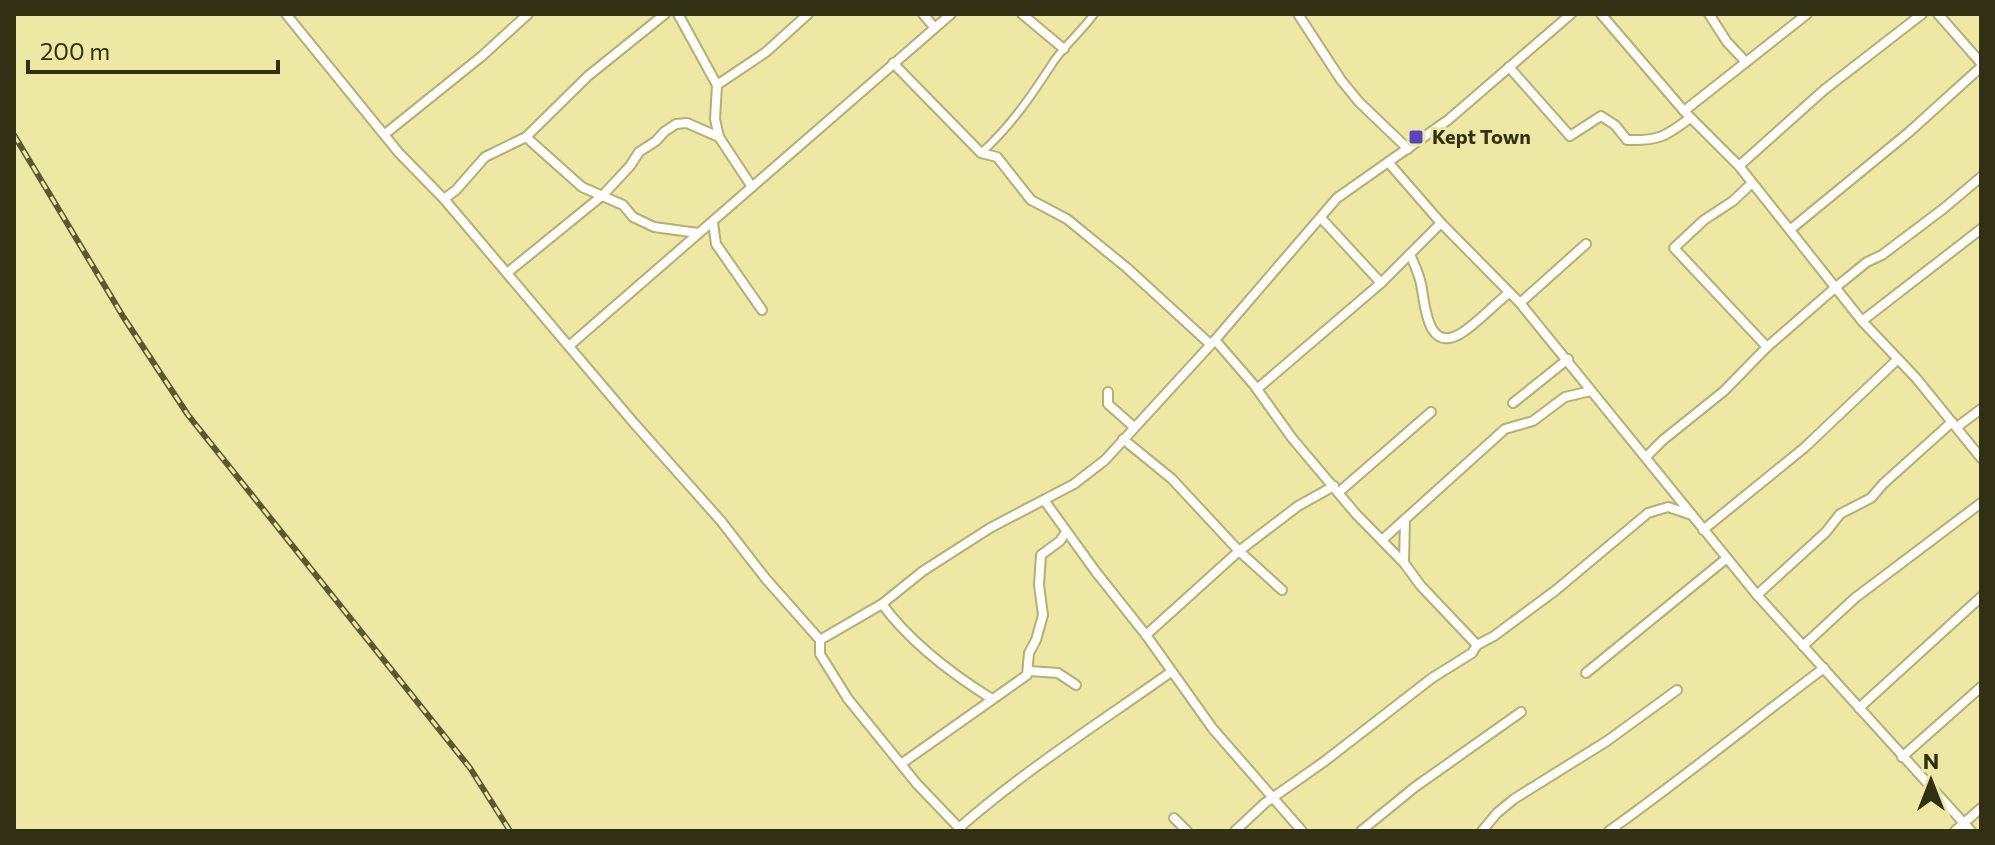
<svg xmlns="http://www.w3.org/2000/svg" width="1995" height="845" font-family="Commissioner,sans-serif">
  <style>
    .lines { fill: none; stroke-linecap: round; stroke-linejoin: round }
    .pedestrian-casing { stroke: #b5b06d; stroke-width: 10 }
    .minor-casing { stroke: #b5b06d; stroke-width: 12 }
    .pedestrian { stroke: #fff; stroke-width: 6 }
    .minor { stroke: #fff; stroke-width: 8 }
    .rail-casing { stroke: #5a5833; stroke-width: 6 }
    .rail { stroke: #ede8a3; stroke-width: 3; stroke-dasharray: 9; stroke-linecap: butt }
    .poi-dot { fill: #5844bc; stroke: #ede8a3; stroke-width: 3 }
    .labels { text-anchor: middle; stroke-width: 6; stroke-linejoin: round; paint-order: stroke }
    .poi-label { font-size: 20px; font-weight: bold; fill: #323014; stroke: #ede8a3; text-anchor: start }
  </style>
  <rect width="100%" height="100%" fill="#ede8a3"/>
  <g class="lines">
    <defs>
      <path id="pedestrian" d="M981,153c30,-27 51,-58 73,-92 12,-17 28,-30 40,-47"/>
      <g id="minor">
        <polyline points="286,14 399,153 444,199 633,422 721,521 766,579 820,640 820,654 848,699 917,784 962,831"/>
        <polyline points="678,14 717,85 715,119 719,137 752,187"/>
        <polyline points="923,14 934,27"/>
        <polyline points="1022,14 1064,49"/>
        <polyline points="1298,14 1341,80 1359,102 1408,149"/>
        <polyline points="1601,14 1684,111 1739,166 1862,321 1916,378 1981,458"/>
        <polyline points="1709,14 1727,42 1745,61"/>
        <polyline points="1938,14 1981,63"/>
        <polyline points="893,63 981,153 997,157 1001,162 1031,200 1067,219 1127,268 1210,344"/>
        <path d="M1509,67l61,69 31,-20 14,9 12,15c31,1 38,-3 63,-22"/>
        <polyline points="717,85 766,52 808,14"/>
        <polyline points="1684,111 1807,14"/>
        <polyline points="385,134 482,56 528,14"/>
        <polyline points="526,137 582,187 623,205 633,217 654,227 698,233"/>
        <polyline points="1388,162 1441,223 1520,303 1757,595 1971,831"/>
        <polyline points="1739,166 1824,90 1922,14"/>
        <polyline points="1752,183 1733,201 1704,220 1674,248 1767,347"/>
        <polyline points="444,199 456,190 485,157 526,137 588,76 665,14"/>
        <polyline points="1321,218 1381,283"/>
        <polyline points="713,223 716,244 762,310"/>
        <polyline points="1791,229 1908,133 1981,67"/>
        <path d="M1410,254c4,10 9,20 11,30 4,18 5,69 39,50 18,-11 32,-28 49,-41"/>
        <polyline points="507,273 603,195 630,166 639,152 656,141 664,132 676,124 687,123 719,137"/>
        <polyline points="1520,303 1586,244"/>
        <polyline points="1862,321 1981,229"/>
        <polyline points="1215,340 1254,385 1292,438 1356,514 1404,563 1421,586 1477,645"/>
        <polyline points="569,346 951,14"/>
        <polyline points="1257,389 1381,283 1441,223"/>
        <polyline points="1108,392 1108,404 1134,427"/>
        <polyline points="1513,403 1568,359"/>
        <polyline points="1957,427 1981,409"/>
        <polyline points="1123,439 1172,479 1239,551 1282,590"/>
        <polyline points="1646,457 1663,440 1724,391 1767,347 1836,287 1867,262 1882,255 1943,209 1981,177"/>
        <polyline points="1339,492 1431,412"/>
        <polyline points="1044,500 1096,572 1146,635 1213,729 1302,831"/>
        <polyline points="1703,530 1804,448 1898,359"/>
        <polyline points="1382,540 1505,429 1533,421 1565,397 1591,391"/>
        <polyline points="1404,562 1405,519"/>
        <polyline points="1757,595 1826,532 1840,514 1871,498 1883,484 1952,422"/>
        <path d="M882,604c28,38 70,70 110,95"/>
        <polyline points="1146,635 1239,551 1298,506 1334,486"/>
        <polyline points="820,640 882,604 923,571 990,528 1074,484 1105,460 1215,340 1337,198 1448,120 1571,14"/>
        <polyline points="1803,646 1855,598 1981,503"/>
        <polyline points="1029,671 1058,673 1076,685"/>
        <polyline points="1586,673 1727,558"/>
        <polyline points="1859,708 1981,597"/>
        <polyline points="1902,757 1981,687"/>
        <polyline points="901,764 1027,675 1029,653 1036,640 1043,615 1039,585 1041,555 1060,541 1066,532"/>
        <polyline points="1174,818 1187,831"/>
        <path d="M959,828c66,-58 140,-105 212,-156"/>
        <polyline points="1235,831 1265,803 1325,761 1432,678 1472,653 1477,645 1494,636 1556,590 1648,513 1668,507 1692,515"/>
        <polyline points="1361,831 1415,787 1521,712"/>
        <polyline points="1482,831 1497,813 1514,799 1607,741 1677,690"/>
        <path d="M1609,831c73,-52 143,-109 215,-163"/>
        <polyline points="1955,831 1981,808"/>
      </g>
    </defs>
    <use href="#pedestrian" class="pedestrian-casing"/>
    <use href="#minor" class="minor-casing"/>
    <use href="#pedestrian" class="pedestrian"/>
    <use href="#minor" class="minor"/>
    <defs>
      <polyline id="rail" points="14,135 124,318 188,415 470,768 510,831"/>
    </defs>
    <use href="#rail" class="rail-casing"/>
    <use href="#rail" class="rail"/>
  </g>
  <rect class="poi-dot" x="1408" y="129" width="16" height="16" rx="4"/>
  <g class="labels">
    <g class="poi-label">
      <text x="1432" y="144">Kept Town</text>
    </g>
  </g>
  <rect width="1995" height="845" fill="none" stroke="#323014" stroke-width="32"/>
  <g transform="translate(1931 781)" stroke="#ede8a3" stroke-width="6" paint-order="stroke">
  <path d="M0-6L14 30L0 20L-14 30Z" fill="#323014"/>
  <text y="-12" font-size="22" font-weight="bold" text-anchor="middle" fill="#323014">N</text>
  </g>
  <path d="M28 60v12h250v-12" fill="none" stroke="#323014" stroke-width="4"/>
  <text x="40" y="60" font-size="24" fill="#323014" stroke="#ede8a3" stroke-width="6" paint-order="stroke">200 m</text>
</svg>
